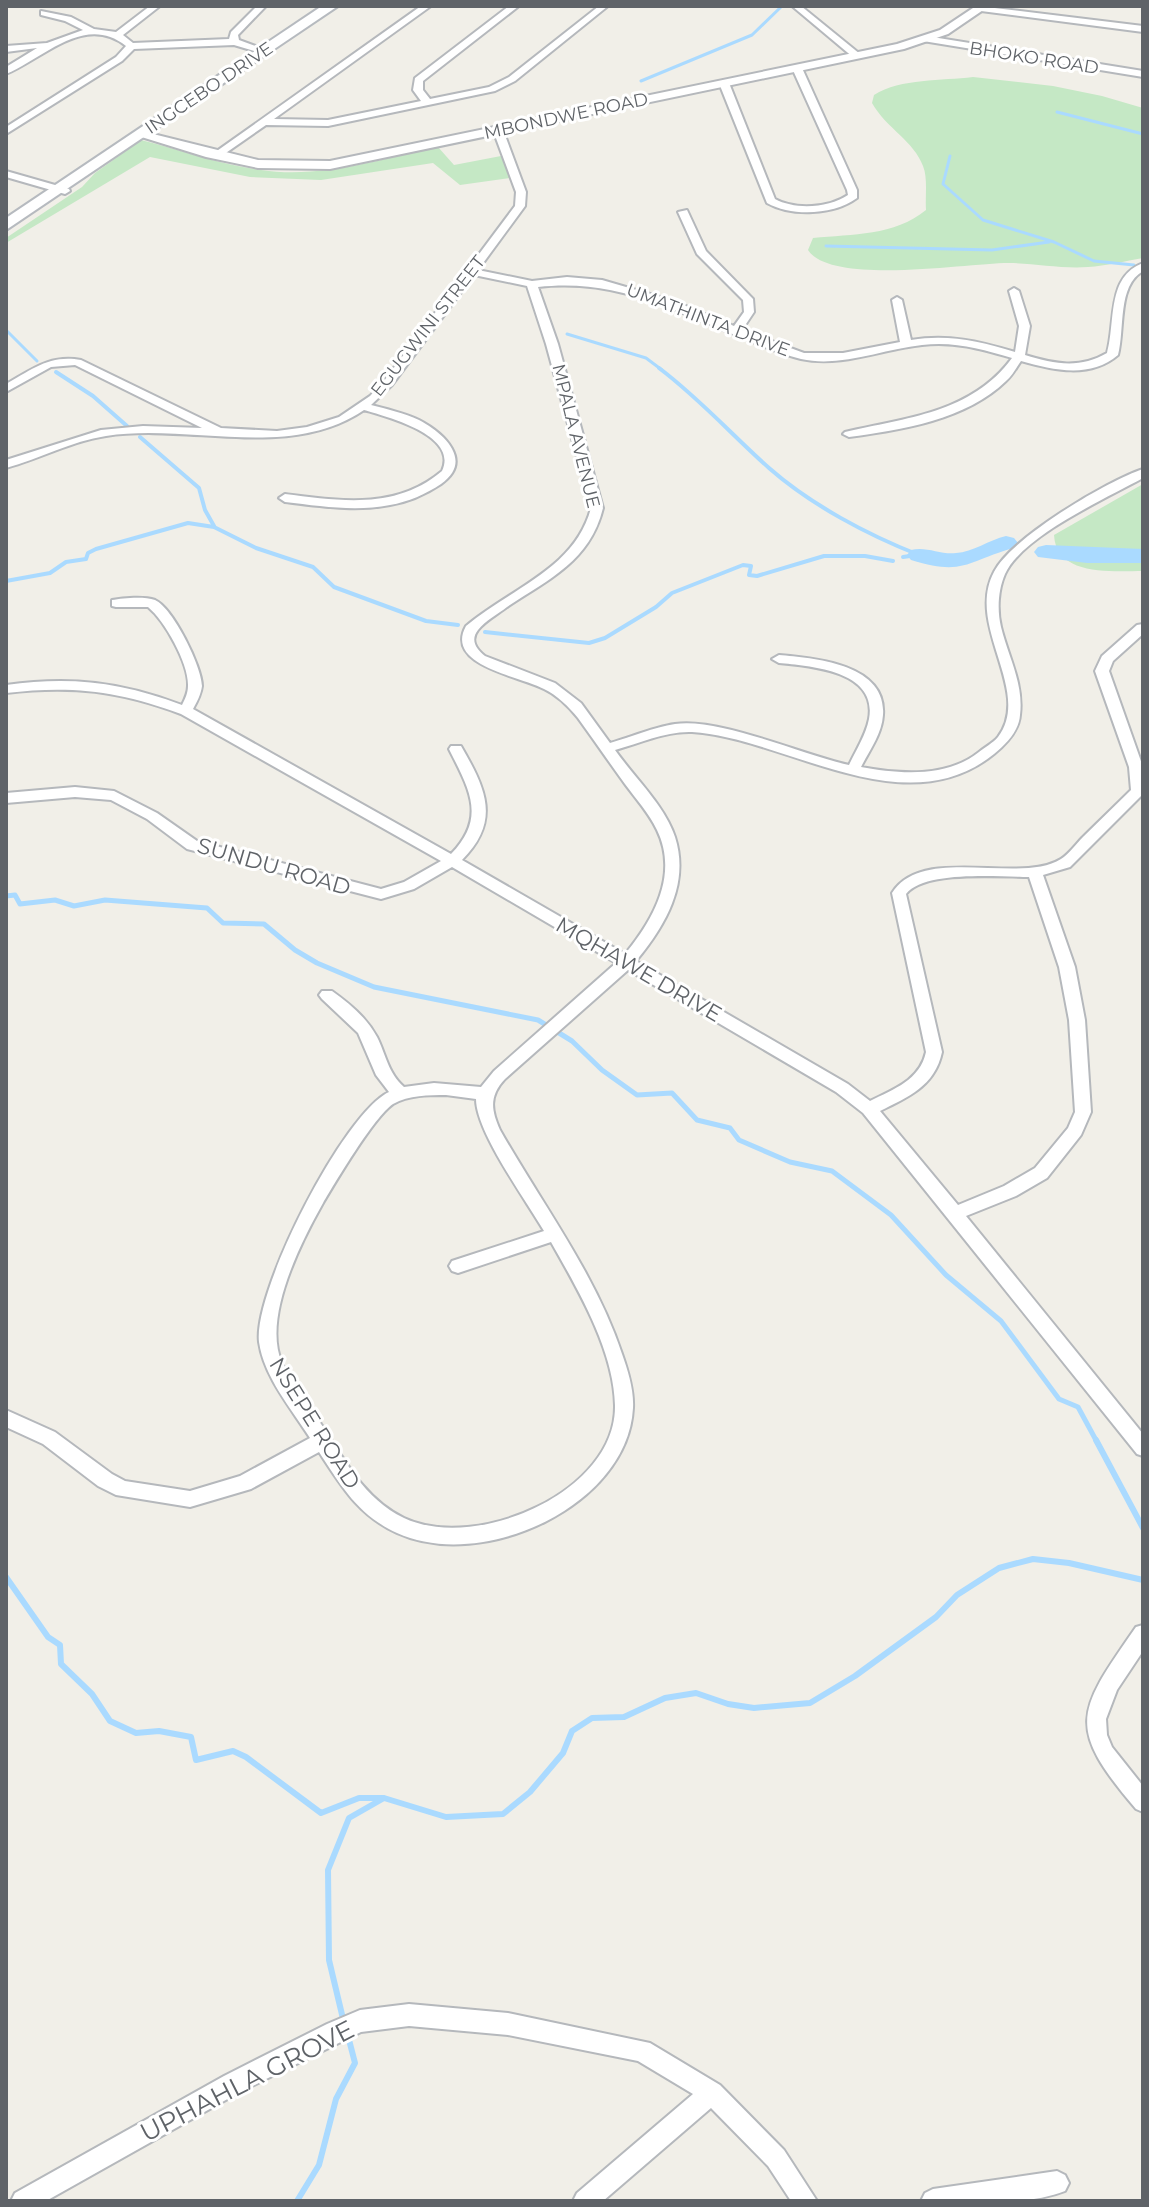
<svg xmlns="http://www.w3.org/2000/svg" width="1149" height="2207" font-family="Montserrat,sans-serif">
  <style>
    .green { fill: #c5e8c5 }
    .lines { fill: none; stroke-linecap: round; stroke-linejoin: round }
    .stream-far3 { stroke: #aadaff; stroke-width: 3 }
    .stream-far2 { stroke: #aadaff; stroke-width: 4 }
    .stream-far1 { stroke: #aadaff; stroke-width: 5 }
    .stream { stroke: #aadaff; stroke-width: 6 }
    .river { fill: #aadaff; fill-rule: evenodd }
    .minor-casing { stroke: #b5b8bc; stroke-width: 4 }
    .tertiary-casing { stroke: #b5b8bc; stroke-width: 4 }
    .secondary-casing { stroke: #b6babf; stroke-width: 4 }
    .minor { fill: #fff; fill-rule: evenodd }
    .tertiary { fill: #fff; fill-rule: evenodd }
    .secondary { fill: #fff; fill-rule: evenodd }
    .labels { text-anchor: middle; stroke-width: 6; stroke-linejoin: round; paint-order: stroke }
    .far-street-label { font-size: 18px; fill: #5f6368; stroke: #fff }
    .street-label { font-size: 22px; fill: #5f6368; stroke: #fff }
    .near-street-label { font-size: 26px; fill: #5f6368; stroke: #fff }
  </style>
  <rect width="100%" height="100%" fill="#f1efe8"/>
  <g class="green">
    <path d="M973,77l80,9 49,10 41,12v150c-18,3 -37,8 -55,9 -27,2 -54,-4 -80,-4 -39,0 -177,23 -200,-13l5,-12c40,-4 81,-2 113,-28 -1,-13 2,-32 -3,-44 -9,-25 -37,-38 -51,-63l2,-8c27,-17 68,-14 99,-18z"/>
    <path d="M141,140c40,10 80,25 120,30 59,9 120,-11 177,-23l16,18 47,-9 9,22 -50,7 -27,-22 -112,17 -71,-3 -100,-20 -144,86v-5l76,-51 13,-14z"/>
    <path d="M1143,484v87c-29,0 -87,6 -89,-36z"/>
  </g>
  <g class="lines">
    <g class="stream-far3">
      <polyline points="641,81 752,35 782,6"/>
      <polyline points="1057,112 1143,134"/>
      <polyline points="950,156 943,184 983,220 1054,242 1094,261 1134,265"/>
      <polyline points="826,246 992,250 1049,242"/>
      <polyline points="6,330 37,361"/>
      <polyline points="567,334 646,358 662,370"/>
    </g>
    <g class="stream-far2">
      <path d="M659,368c40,30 73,67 110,100 42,37 99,67 150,87"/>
      <polyline points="56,372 93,396 127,426"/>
      <polyline points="140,437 199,488 205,510 214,526"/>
      <polyline points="903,557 917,555"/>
      <polyline points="6,581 50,573 66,562 86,559 88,553 96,549 188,523 214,527 256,548 313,567 334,587 426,621 458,625"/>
      <polyline points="485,632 589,643 605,638 656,607 672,593 743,565 751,566 749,575 757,576 824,556 865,556 893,561"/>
    </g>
    <polyline class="stream-far1" points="6,896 15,895 20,904 55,900 74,906 105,900 207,908 223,923 264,924 295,950 317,963 374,987 538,1020 572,1041 602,1070 637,1095 672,1093 697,1120 730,1128 739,1140 790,1162 832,1171 891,1215 946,1275 1001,1321 1059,1399 1078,1407 1097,1442"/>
    <g class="stream">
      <polyline points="1096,1440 1143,1528"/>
      <polyline points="6,1577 48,1637 60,1645 61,1664 92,1694 110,1721 136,1733 159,1731 191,1737 196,1760 233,1751 246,1757 321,1813 359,1798 383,1798"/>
      <polyline points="344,2023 329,1960 328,1870 349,1818 384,1798 446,1817 503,1814 530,1792 563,1753 572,1731 592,1718 624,1717 665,1698 696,1693 728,1704 754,1708 810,1703 855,1676 936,1617 957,1595 999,1568 1033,1559 1069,1563 1143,1580"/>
      <polyline points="297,2201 319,2165 336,2099 355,2063 347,2032"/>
    </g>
    <g class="river">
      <path d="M1006,536l8,2 4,5 -4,5c-46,12 -49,29 -103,12l-4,-5 4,-5c15,-4 30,5 45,3 17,-1 33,-13 50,-17z"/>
      <polygon points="1046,545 1143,549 1143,563 1087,563 1038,557 1034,552 1038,547"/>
    </g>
    <defs>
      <g id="minor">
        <path d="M150,6h10l-37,29 10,8 96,-4 2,-7 26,-26h9l-28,29 1,5 30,11 -5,3 -30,-9 -100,4 -12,12 -116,73v-7l110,-70 10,-11c-41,-33 -82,12 -120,28v-7l31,-19 -31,4v-6l41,-3 36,-13 -18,-9 -24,-6v-4l30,6 23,12 22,3z"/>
        <polygon points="421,6 431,6 274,119 328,120 421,101 413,90 415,78 509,6 519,6 423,81 423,90 430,99 489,87 509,77 599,6 608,6 515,81 495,91 328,126 266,125 220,157 214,157 214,153"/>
        <polygon points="792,6 801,6 860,54 860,58 854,58"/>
        <polygon points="978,6 1143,26 1143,32 981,11 978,10"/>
        <polygon points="926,36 1143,71 1143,77 923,41 923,37"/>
        <path d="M797,65l5,3 55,122v8c-23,17 -65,19 -90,5l-48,-120 5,-3 5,3 46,116c20,11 54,9 73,-4l-1,-5 -55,-122z"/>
        <path d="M498,127l5,3 23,62 -1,14 -47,64 54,11 35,-4 35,3 72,21 60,25 10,-14 -1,-12 -46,-46 -19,-42 9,-2 19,41 47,48 1,13 -12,18 62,23h39l57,-11 -8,-42 5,-3 5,3 9,40c37,-6 68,1 104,12l4,-26 -10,-35 5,-3 5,3 11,35 -5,29c29,9 55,14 82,-2 9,-31 -1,-76 36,-90v8c-26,15 -18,58 -25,84 -28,24 -65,15 -97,6 -5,7 -9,15 -15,20 -40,39 -105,49 -157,56l-6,-3 2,-2c60,-14 127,-19 167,-74 -31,-9 -58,-17 -90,-13 -39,4 -81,23 -121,14 -20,-5 -39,-13 -58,-21 -70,-28 -127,-60 -205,-51l20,57 45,164c-13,53 -54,71 -96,99 -9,7 -22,14 -29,23 -8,10 -2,19 7,26l70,27 26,20 29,40c21,-6 44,-16 65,-19 43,-7 128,31 174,41 7,-15 17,-30 20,-46 9,-48 -58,-53 -90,-56l-7,-4 7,-4c35,3 108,9 104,60 -1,19 -14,36 -22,52 38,7 86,11 118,-15 6,-5 14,-9 19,-15 35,-46 -33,-111 -4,-165 17,-34 113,-91 149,-103v9c-36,20 -121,58 -138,96 -7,16 -8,36 -4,53 7,29 23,57 19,88 -1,16 -14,29 -26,39 -90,73 -208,-16 -302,-22 -26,-1 -52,11 -77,18 19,27 50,56 60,87 15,47 -10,89 -39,124l212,123 22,17c24,-12 50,-21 56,-49l-34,-159c31,-49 128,-8 169,-34 8,-5 15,-15 22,-22 16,-16 32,-31 48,-47l-2,-23 -34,-96 7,-15 35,-31 6,-1v10l-30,27 -4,10 34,96v27l-73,73 -27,8 32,92 10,53 6,92 -10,23 -34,43 -31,18 -50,20 177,218v22l-6,-2 -274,-341 -27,-21 -208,-122 -123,109c-16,17 -14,31 -5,51 42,74 95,143 122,224 6,17 12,36 11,54 -5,98 -151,164 -236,125 -39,-18 -55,-46 -78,-81l-68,37 -61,18 -74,-12 -18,-9 -55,-42 -37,-17v-17l49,22 57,42 13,7 65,10 50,-15 70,-38c-19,-30 -46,-61 -51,-96 -6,-51 85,-229 130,-250l-13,-17 -18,-42 -36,-34 -3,-4 3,-4h10c18,13 34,26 45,46 9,18 11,36 27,50l30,-4 47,4 13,-16 122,-108 -164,-96 -38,22 -33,10 -194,-50 -40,-30 -36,-19 -36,-3 -69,6v-10l69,-6 39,4 43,22 40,28 184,48 23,-7 37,-21 -260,-147c-62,-23 -109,-29 -175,-21v-8c65,-9 115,-3 176,20 3,-6 6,-12 6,-19 1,-22 -23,-65 -40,-79h-32l-4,-1v-6c11,-2 32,-4 43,0 18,8 47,67 47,86 -1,8 -5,16 -9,23l258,145c36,-37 18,-65 -2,-105l2,-3h10c25,43 40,75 1,114l163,94c28,-34 54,-79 32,-124 -8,-17 -21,-31 -32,-46 -16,-22 -31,-44 -47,-66 -9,-11 -21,-23 -34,-29 -24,-13 -100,-23 -78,-63 45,-38 109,-57 125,-118l-45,-164 -19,-58 -53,-11 -82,110 -21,20c16,4 33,8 48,15 25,13 55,41 22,64 -15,10 -33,18 -51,21 -35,7 -70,1 -105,-3l-6,-4 6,-4c56,7 111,16 157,-23 17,-36 -55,-54 -78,-61 -75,51 -174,13 -258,26 -34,5 -67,23 -100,32v-8l95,-30 42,-4 59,2 -127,-63 -24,2 -45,25v-8c25,-14 44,-30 75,-24l140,68 56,3 30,-4 32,-10 31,-21 14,-15 131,-175 1,-14 -23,-62zM1029,877l30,90 10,53 6,92 -7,16 -33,40 -31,18 -46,19 -78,-94c28,-14 55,-25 62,-59l-36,-158c19,-24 95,-17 123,-17zM446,1095l30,4c0,33 50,101 68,132l-92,30 -3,5 3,5 6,2 93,-31c26,46 63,108 64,163 2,87 -139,147 -211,113 -40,-19 -59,-58 -83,-94 -12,-19 -30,-40 -39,-61 -20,-45 19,-121 41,-160 13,-22 51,-86 70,-99 16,-9 36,-9 53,-9z"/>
        <polygon points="6,171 69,189 70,191 65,194 6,177"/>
        <path d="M1143,1625v26l-26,39 -11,29 1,16 5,12 31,39v26l-7,-3c-71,-83 -59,-97 0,-182z"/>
        <polygon points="409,2004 508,2013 650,2043 720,2085 784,2150 817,2201 791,2201 768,2166 711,2108 603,2201 573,2201 577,2193 693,2094 638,2061 508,2035 409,2026 361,2032 240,2092 46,2201 11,2201 15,2193 224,2076 327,2024 360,2010"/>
        <path d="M1057,2171l8,4 4,8 -4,8c-40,16 -100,10 -144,10l4,-8 8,-4z"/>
      </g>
      <polygon id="tertiary" points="976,6 989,6 948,34 904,49 330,169 258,168 206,157 135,135 141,131 258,160 330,161 897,44 940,30"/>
      <polygon id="secondary" points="322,6 338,6 6,230 6,218"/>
    </defs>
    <use href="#minor" class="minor-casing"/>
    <use href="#tertiary" class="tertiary-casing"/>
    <use href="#secondary" class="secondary-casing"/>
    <use href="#minor" class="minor"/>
    <use href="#tertiary" class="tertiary"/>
    <use href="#secondary" class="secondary"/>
  </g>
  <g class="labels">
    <g class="far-street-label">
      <text transform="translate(1034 58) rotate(9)" y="6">BHOKO ROAD</text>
      <text transform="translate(209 88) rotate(-34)" y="6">INGCEBO DRIVE</text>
      <text transform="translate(566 116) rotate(-12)" y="6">MBONDWE ROAD</text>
      <text transform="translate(708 320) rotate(21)" y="6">UMATHINTA DRIVE</text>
      <text transform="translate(428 326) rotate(-52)" y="6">EGUGWINI STREET</text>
      <text transform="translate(576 436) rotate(76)" y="6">MPALA AVENUE</text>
    </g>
    <g class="street-label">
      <text transform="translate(274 866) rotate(16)" y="8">SUNDU ROAD</text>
      <text transform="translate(639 969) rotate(30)" y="8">MQHAWE DRIVE</text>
      <text transform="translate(315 1423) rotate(58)" y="8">NSEPE ROAD</text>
    </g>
    <g class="near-street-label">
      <text transform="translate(247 2081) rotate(-27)" y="9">UPHAHLA GROVE</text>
    </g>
  </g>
  <rect width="1149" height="2207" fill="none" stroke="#5f6368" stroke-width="16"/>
</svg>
